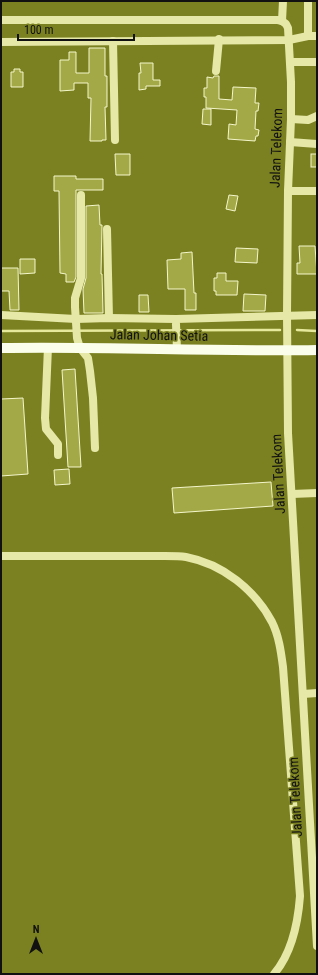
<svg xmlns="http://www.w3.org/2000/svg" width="318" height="975" font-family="'Roboto Condensed',sans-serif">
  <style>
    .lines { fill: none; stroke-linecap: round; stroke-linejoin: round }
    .stream { stroke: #e6e99b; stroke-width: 2.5 }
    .building { fill: #a3a946; stroke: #f4f6cb }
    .minor { stroke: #e5e8a7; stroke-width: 8 }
    .major { stroke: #fbfeea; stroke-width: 10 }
    .labels { text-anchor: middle; stroke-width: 3; stroke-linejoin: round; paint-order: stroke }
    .street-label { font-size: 14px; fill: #111; stroke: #7b8121 }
  </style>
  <rect width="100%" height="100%" fill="#7b8121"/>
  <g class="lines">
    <g class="stream">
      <polyline points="297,330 317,331"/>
      <polyline points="1,331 280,330"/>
    </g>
  </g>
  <g class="building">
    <polygon points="89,48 105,48 105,76 107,76 107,107 105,107 106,140 102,140 102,141 90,141 91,98 88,98 88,83 74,83 74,90 60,91 60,60 69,60 69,52 76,52 76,73 89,73"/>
    <polygon points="140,63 153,63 153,80 160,80 160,86 146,86 146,89 139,90 139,73 141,73"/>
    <polygon points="14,69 20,69 20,72 23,72 23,87 11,87 11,72 14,72"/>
    <polygon points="214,76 219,76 219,99 232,100 233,87 256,88 255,103 259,103 258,111 256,111 255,129 259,130 258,136 256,136 255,141 228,139 229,124 236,125 237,110 206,108 206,97 204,97 204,88 207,88 207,77 213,78"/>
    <polygon points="203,109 211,109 211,125 202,124"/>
    <polygon points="115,154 130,154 130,175 116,175"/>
    <rect x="311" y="154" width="6" height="13"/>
    <polygon points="54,176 76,176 76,179 103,179 103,190 76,190 76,277 74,282 66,282 66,274 60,273 59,191 54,191"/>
    <polygon points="229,195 238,196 235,211 226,209"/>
    <polygon points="99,205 100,225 102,225 101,274 102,274 103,313 84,313 83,289 86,278 86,206"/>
    <polygon points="299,246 315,246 317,274 297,274 297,263 300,263"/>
    <polygon points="236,248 258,249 257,263 235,262"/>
    <polygon points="192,252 194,293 196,293 196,310 185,310 185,289 168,289 167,260 181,259 181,253"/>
    <polygon points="20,259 35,259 35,273 20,274"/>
    <polygon points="1,268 18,268 19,310 10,310 9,291 1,291"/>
    <polygon points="217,273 226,273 226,281 238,281 237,295 216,295 216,291 214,291 214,278 217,278"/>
    <polygon points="244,294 266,295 265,311 243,311"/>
    <polygon points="139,295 148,295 149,312 139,312"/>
    <polygon points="75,369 81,467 68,467 62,370"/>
    <polygon points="23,398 28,474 1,476 1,399"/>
    <polygon points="69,469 70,484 55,485 54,470"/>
    <polygon points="271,482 273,506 174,513 172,488"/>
  </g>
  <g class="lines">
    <g class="minor">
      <polyline points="283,1 282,21 286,24 288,28 291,82 291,119 288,191 287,315 288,433 317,946"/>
      <polyline points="1,20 278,20 282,21"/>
      <polyline points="308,36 308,1"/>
      <polyline points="113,41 115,140"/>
      <polyline points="1,42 289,40 308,36 317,36"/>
      <polyline points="291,62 317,62"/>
      <polyline points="216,71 219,39"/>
      <polyline points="291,119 308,120 317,116"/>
      <polyline points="290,142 317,144"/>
      <polyline points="288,191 317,191"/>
      <polyline points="81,195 81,278 75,298 75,307 77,338 80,348 88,358 90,371 93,398 95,448"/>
      <polyline points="107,229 109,318"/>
      <polyline points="1,315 76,319 109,318 176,319 317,315"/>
      <polyline points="176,324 177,350"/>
      <polyline points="48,347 45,418 46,429 58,444 58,455"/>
      <polyline points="292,494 317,493"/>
      <path d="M1,556h164c7,0 15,0 21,1 37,7 69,33 86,65 7,14 9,30 11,45l17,229c-2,27 -8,57 -26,78"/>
      <polyline points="303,694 317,693"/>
    </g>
    <path class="major" d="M1,348c105,-2 211,4 316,2"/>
  </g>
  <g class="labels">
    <g class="street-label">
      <text transform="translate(276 148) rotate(-88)" y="5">Jalan Telekom</text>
      <text transform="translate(159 335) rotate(1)" y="5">Jalan Johan Setia</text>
      <text transform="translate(278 474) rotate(-93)" y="5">Jalan Telekom</text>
      <text transform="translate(295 797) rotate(-93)" y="5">Jalan Telekom</text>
    </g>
  </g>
  <rect width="318" height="975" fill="none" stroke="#111111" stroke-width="4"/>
  <g transform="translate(36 939)" stroke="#7b8121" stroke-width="3" paint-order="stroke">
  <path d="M0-3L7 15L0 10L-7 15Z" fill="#111111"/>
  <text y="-6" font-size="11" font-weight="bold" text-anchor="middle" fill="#111111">N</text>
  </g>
  <path d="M18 34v6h116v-6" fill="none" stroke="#111111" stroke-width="2"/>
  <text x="24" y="34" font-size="12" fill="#111111" stroke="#7b8121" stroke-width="3" paint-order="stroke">100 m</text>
</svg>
